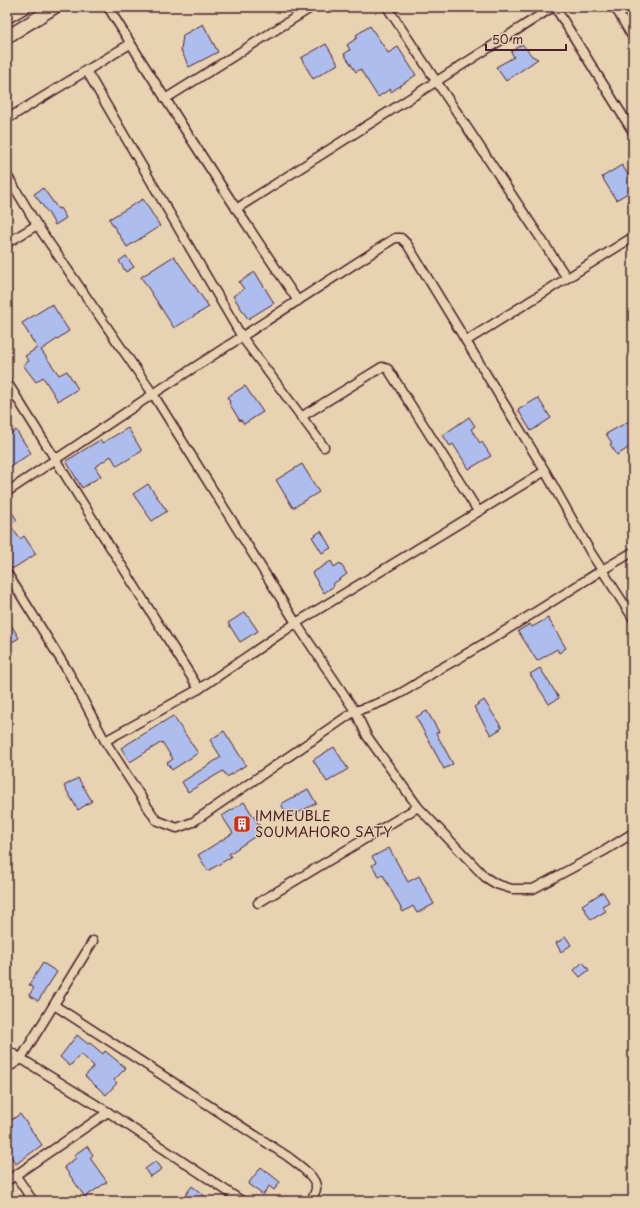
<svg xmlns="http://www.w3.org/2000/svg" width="640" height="1208" font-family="'Playpen Sans',sans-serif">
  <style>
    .building { fill: #adbded; stroke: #4a1f2b }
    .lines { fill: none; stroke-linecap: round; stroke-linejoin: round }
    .street-casing { stroke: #4a1f2b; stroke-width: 11 }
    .secondary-casing { stroke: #4a1f2b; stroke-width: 15 }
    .street { stroke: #e7d2b1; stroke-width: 8 }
    .secondary { stroke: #e7d2b1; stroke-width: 12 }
    .labels { text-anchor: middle; stroke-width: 3; stroke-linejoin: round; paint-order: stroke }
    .poi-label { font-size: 14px; fill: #4a1f2b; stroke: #e7d2b1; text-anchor: start }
  </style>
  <rect width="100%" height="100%" fill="#e7d2b1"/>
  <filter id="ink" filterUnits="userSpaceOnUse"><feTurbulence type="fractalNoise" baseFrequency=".025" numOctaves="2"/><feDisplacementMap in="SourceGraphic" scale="8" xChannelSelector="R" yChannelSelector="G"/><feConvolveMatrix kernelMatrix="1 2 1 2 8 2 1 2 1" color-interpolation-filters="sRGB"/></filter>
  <g filter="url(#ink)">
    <g class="building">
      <polygon points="203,24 218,52 189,67 181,50 183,35"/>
      <polygon points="370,26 388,53 398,47 416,75 391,92 390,89 378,97 360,69 356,72 344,54 350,50 347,45 358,37 356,35"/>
      <polygon points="326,44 338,64 313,79 301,58"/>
      <polygon points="522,44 532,56 538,59 506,81 496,67 514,57 511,52"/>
      <polygon points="622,165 633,183 633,190 616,200 602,177"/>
      <polygon points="43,188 58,209 60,208 66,218 55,225 49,214 34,194"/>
      <polygon points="143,199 160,226 127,247 109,219"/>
      <polygon points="126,256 134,267 126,272 119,261"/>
      <polygon points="174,256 209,307 174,328 141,277"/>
      <polygon points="255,272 274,303 248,319 233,296 244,289 239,282"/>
      <polygon points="52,304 69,331 41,350 59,375 67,371 78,389 58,401 43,377 36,382 23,365 29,361 25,356 37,348 22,323"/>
      <polygon points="245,386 263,412 244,424 241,420 240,421 229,403 230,402 227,397"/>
      <polygon points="538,398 551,418 531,431 518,410"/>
      <polygon points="469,417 475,426 471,429 480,443 482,442 491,456 469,469 453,444 450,446 443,435"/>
      <polygon points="633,419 633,445 617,455 610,444 612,443 606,434"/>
      <polygon points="128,428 142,451 117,466 111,456 95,467 101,476 82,488 66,461 100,440 102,443"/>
      <polygon points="16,430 31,453 7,469 7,436"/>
      <polygon points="302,464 319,492 293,508 276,480"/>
      <polygon points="148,484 167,511 152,521 133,494"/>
      <polygon points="7,505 17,520 10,525 20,539 24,536 36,554 12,569 7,561"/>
      <polygon points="321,531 331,548 322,553 312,537"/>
      <polygon points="331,561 334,567 340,563 347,574 333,584 334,586 324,593 312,573"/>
      <polygon points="245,612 258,631 240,642 228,623"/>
      <polygon points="7,618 19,638 7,645"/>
      <polygon points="548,618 566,648 559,653 557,649 537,661 518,631 530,624 532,627"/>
      <polygon points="540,668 559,698 549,704 530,674"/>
      <polygon points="484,700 502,728 491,735 474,707"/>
      <polygon points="427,711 439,732 436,733 453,764 444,769 416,717"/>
      <polygon points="173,716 198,753 172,770 167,763 173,759 162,742 130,762 121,748"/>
      <polygon points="224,731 246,765 227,777 223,771 188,792 182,782 221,757 210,740"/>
      <polygon points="334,747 348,769 327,782 313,760"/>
      <polygon points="78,778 92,801 78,810 64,786"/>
      <polygon points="308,789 316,803 289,818 281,804"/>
      <polygon points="244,802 263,831 229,854 231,857 208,871 198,855 233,833 222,816"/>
      <polygon points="389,848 408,882 419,876 434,904 417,913 413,906 403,912 383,875 379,877 372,865 376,863 372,857"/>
      <polygon points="603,892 609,902 602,906 606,911 591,920 582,905"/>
      <polygon points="566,937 571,945 561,952 556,943"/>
      <polygon points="583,962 589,970 580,977 574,970"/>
      <polygon points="43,963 57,972 38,1001 29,995 34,988 29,985"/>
      <polygon points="77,1035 88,1044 90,1043 103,1054 105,1051 126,1068 114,1080 117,1083 106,1095 85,1076 94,1066 81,1054 70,1066 60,1057"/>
      <polygon points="20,1114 42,1145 16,1164 7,1151 7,1123"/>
      <polygon points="87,1146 93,1155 90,1158 107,1182 85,1197 64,1167 76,1158 74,1155"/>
      <polygon points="156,1161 162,1169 150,1177 145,1169"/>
      <polygon points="261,1167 280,1182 274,1190 269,1186 263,1195 248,1184"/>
      <polygon points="192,1186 211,1201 181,1201"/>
    </g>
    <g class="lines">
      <defs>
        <g id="street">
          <path d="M108,7c61,99 124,197 190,294"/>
          <polyline points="387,7 567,278"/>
          <polyline points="555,7 633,132"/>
          <polyline points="615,7 633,38"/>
          <polyline points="86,70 242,337 324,447"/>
          <polyline points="165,99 312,7"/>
          <polyline points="7,119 130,44"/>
          <polyline points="7,175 37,225 153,394 296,623 355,711 367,736 418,807 485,877 496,884 512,889 533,889 604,851 633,833"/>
          <polyline points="236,209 553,7"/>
          <polyline points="7,243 37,225"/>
          <polyline points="466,341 633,237"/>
          <polyline points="7,382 199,689"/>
          <polyline points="301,417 382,367 388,369 478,511"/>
          <polyline points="7,492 153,394 395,238 401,238 407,244 545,471 591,553 602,570 633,552"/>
          <path d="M7,573l62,100 36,68 51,79 21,8 16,-6 162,-111c14,-4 28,-9 42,-16 14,-7 26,-16 39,-24 57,-31 111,-66 166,-101l31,48"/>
          <polyline points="105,741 199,689 296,623 545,471"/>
          <polyline points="258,903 418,807"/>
          <path d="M54,1005l233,151c9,7 31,21 29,33 -1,4 -3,8 -5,12"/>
          <polyline points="7,1050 108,1112 242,1201"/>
          <polyline points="7,1068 20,1060 93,941"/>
          <polyline points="16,1176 33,1201"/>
          <polyline points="7,1181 108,1112"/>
        </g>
        <g id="secondary">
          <polyline points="7,17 24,7"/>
          <polyline points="7,37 55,7"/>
        </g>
      </defs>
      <use href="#street" class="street-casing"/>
      <use href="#secondary" class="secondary-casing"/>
      <use href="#street" class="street"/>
      <use href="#secondary" class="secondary"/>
    </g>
  </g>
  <defs>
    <symbol id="building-square" viewBox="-11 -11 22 22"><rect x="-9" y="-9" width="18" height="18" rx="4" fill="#c8321e" stroke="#e7d2b1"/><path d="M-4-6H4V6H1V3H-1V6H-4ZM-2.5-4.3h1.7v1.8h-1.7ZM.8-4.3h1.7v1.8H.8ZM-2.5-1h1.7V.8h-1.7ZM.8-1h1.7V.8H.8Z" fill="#fff"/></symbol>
  </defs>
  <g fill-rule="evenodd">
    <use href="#building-square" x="232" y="814" width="20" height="20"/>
  </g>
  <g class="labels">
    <g class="poi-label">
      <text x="255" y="821">IMMEUBLE<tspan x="255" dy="16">SOUMAHORO SATY</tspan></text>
    </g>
  </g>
  <rect width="640" height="1208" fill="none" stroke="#e7d2b1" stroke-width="24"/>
  <rect x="12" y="12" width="616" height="1184" fill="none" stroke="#4a1f2b" stroke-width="1.5" filter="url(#ink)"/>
  <path d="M486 44v6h80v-6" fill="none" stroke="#4a1f2b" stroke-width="2"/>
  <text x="492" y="44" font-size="12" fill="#4a1f2b" stroke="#e7d2b1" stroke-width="3" paint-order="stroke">50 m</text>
</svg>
